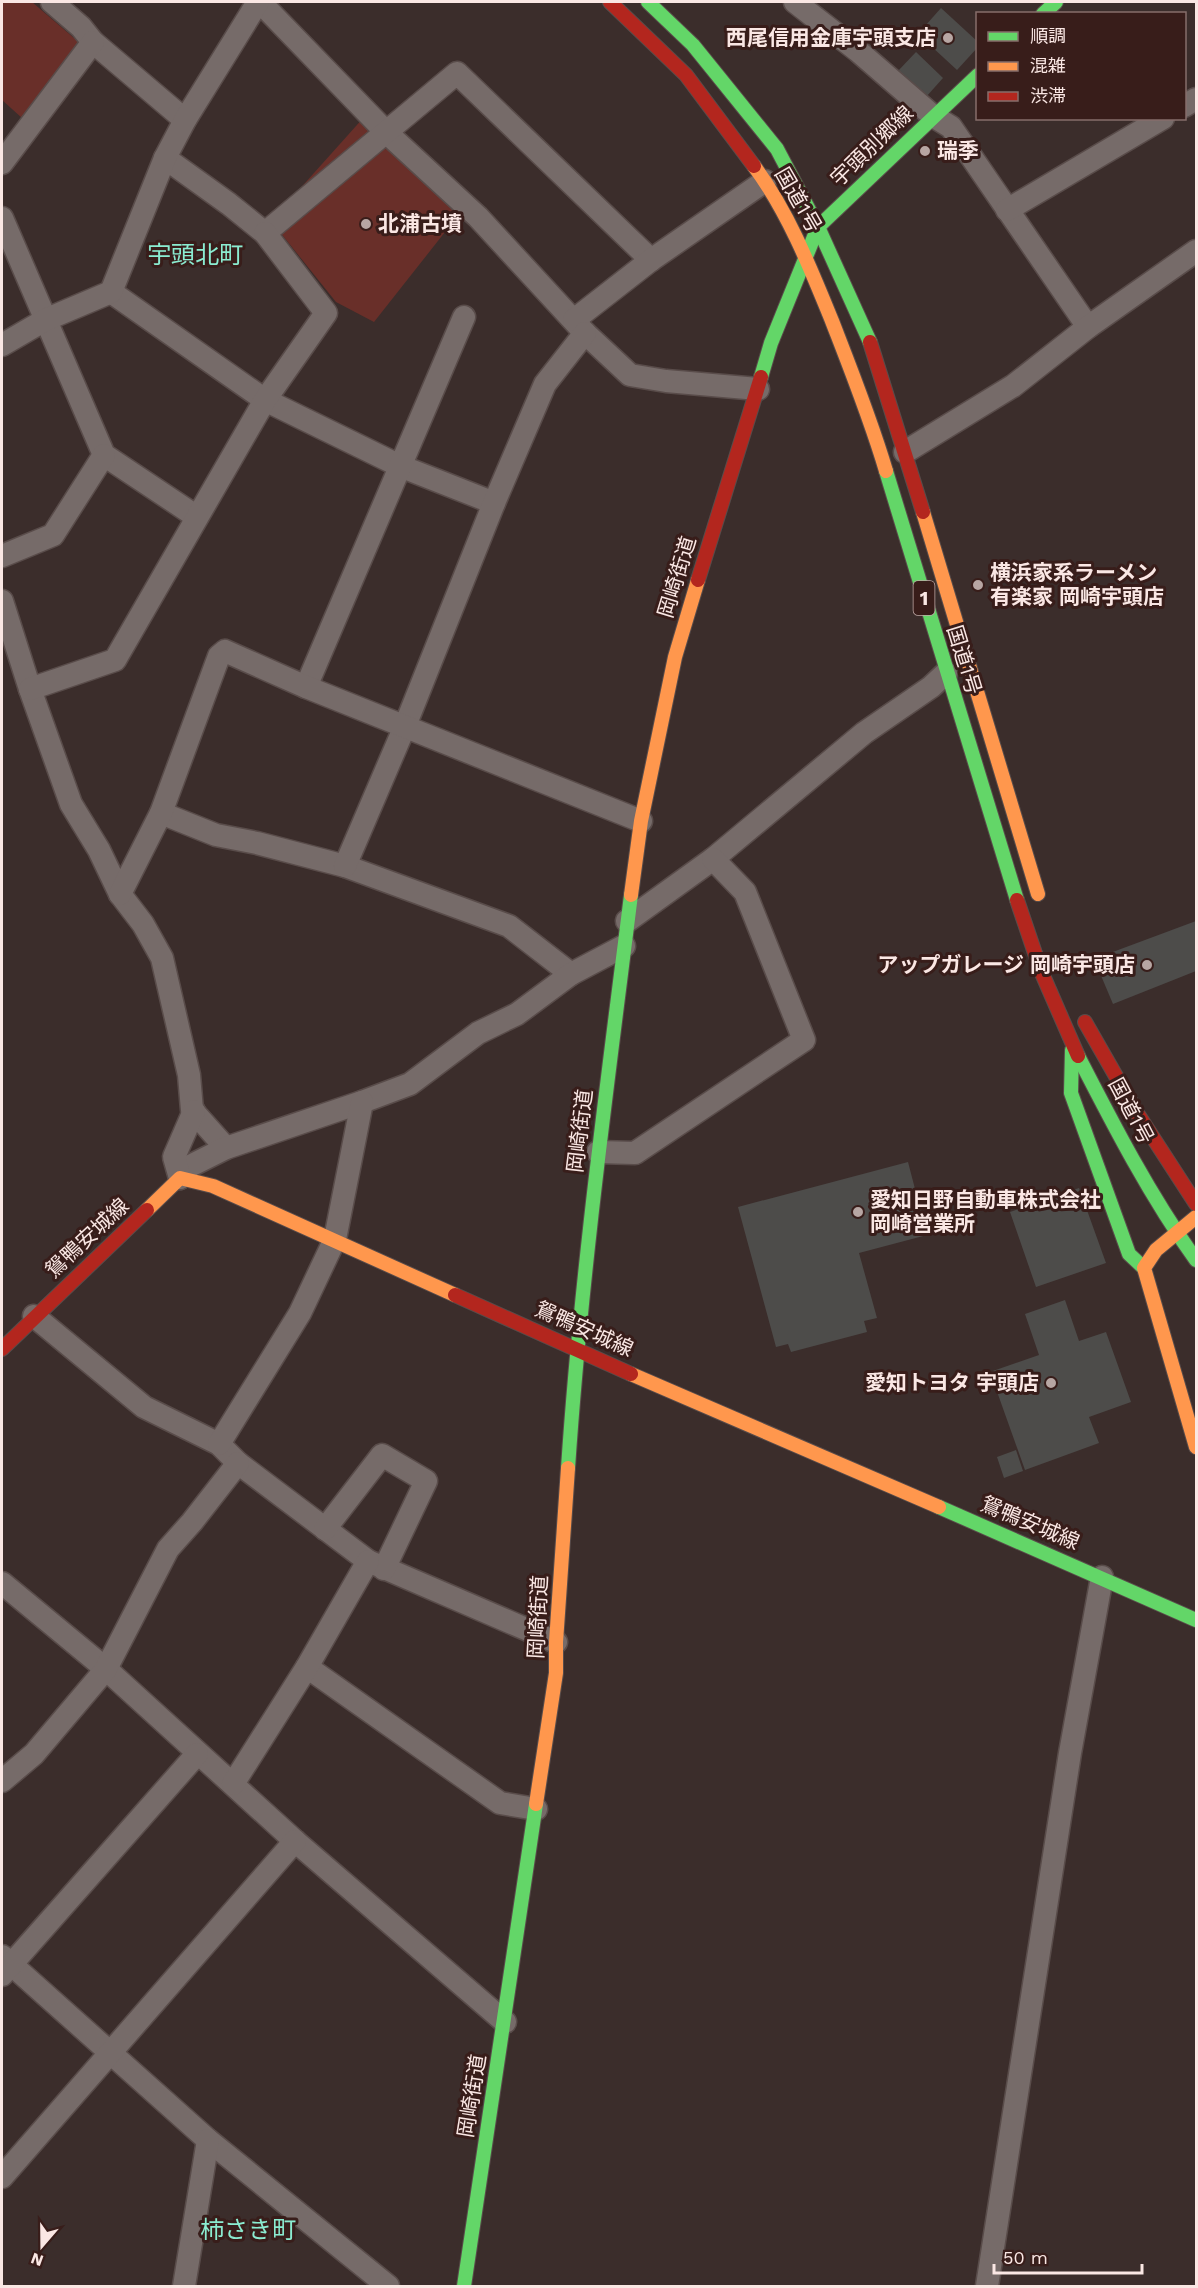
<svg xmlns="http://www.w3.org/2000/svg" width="1198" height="2288" font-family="'Work Sans','Noto Sans JP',sans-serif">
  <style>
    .green { fill: #692f29 }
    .building { fill: #4d4c4a }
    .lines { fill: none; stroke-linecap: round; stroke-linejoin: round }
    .street-casing { stroke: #594c4a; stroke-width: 25 }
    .fast-casing { stroke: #594c4a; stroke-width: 16 }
    .slow-casing { stroke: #594c4a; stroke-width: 16 }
    .jam-casing { stroke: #594c4a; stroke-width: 16 }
    .street { stroke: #766b69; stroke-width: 22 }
    .fast { stroke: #63d668; stroke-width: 14 }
    .slow { stroke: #ff974d; stroke-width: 14 }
    .jam { stroke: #b3261e; stroke-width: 14 }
    .poi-dot { fill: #b7a6a3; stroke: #381d1a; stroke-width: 2 }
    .labels { text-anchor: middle; stroke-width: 6; stroke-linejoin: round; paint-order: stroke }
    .shield { fill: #381d1a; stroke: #c0aaa7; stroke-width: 1.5 }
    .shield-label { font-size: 20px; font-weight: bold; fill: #fae7e4 }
    .poi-label { font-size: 21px; font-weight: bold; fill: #fae7e4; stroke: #381d1a; text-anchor: start }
    .street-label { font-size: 21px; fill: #fae7e4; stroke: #381d1a }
    .quarter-label { font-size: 24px; fill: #8becd1; stroke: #381d1a }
  </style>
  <rect width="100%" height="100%" fill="#3b2d2b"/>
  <g class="green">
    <polygon points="2,2 32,2 81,44 22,118 2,100"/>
    <polygon points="365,116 460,213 374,322 336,302 271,221"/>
  </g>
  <g class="building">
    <polygon points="941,8 978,42 978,47 957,70 918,34"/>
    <polygon points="916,52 943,78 926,97 898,71"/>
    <polygon points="1196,921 1196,971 1113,1004 1094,959"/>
    <polygon points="908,1162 927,1235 859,1253 877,1318 864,1321 867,1332 791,1352 788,1344 776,1347 738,1207"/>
    <polygon points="1079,1188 1106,1263 1036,1287 1010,1212"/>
    <polygon points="1065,1300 1079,1341 1106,1332 1131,1402 1089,1417 1099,1443 1025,1470 990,1372 1039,1355 1025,1314"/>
    <polygon points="1016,1450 1023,1471 1004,1478 997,1457"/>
  </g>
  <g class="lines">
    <defs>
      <g id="street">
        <polyline points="52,2 81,27 93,42 185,120"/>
        <polyline points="260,2 387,133 478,217 585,333 630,375 666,381 758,389"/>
        <polyline points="795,2 858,51 933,116 951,127 1088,327"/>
        <polyline points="1184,106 1196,99"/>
        <polyline points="165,158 229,204 265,233 457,73 651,260"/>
        <polyline points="2,163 93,42"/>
        <polyline points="1007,210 1163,118"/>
        <polyline points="2,218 104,455 197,517"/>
        <polyline points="111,292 265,400 400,466 494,503"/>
        <polyline points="574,320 651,260 765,181"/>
        <polyline points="2,345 45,320 111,292 165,158 185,120 258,2"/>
        <polyline points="905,452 1013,386 1088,327 1196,251"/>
        <polyline points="2,556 53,535 104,455"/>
        <polyline points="2,601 30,689 71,804 99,850 120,894 143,924 162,958 189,1075 192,1110 226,1148"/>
        <polyline points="306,687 464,317"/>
        <polyline points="30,689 115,660 265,400 326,313 265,233"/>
        <polyline points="161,813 216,835 257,843 345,866 509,926 571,974"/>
        <polyline points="345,866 405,726 494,503 545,384 585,333"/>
        <polyline points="120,894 161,813 219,656 225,651 306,687 641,821"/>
        <polyline points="627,921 713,859 864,733 931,687 946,673"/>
        <polyline points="598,1152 635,1153 804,1040 745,892 713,859"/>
        <polyline points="180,1178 190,1166 226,1148 362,1102 410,1084 478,1033 517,1014 571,974 624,946"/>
        <polyline points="180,1178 174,1157 194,1111"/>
        <polyline points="34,1316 144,1407 219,1444 238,1463 368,1561 556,1642"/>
        <polyline points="219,1444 300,1313 335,1239 362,1102"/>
        <polyline points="325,1529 382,1455 426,1481 384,1569"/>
        <polyline points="2,1583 106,1669 295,1841 505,2022"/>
        <polyline points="307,1667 500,1803 536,1809"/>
        <polyline points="2,1781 34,1754 106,1669 168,1549 192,1522 238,1463"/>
        <polyline points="233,1784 307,1667 368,1561"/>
        <polyline points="2,1956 208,2140 388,2286"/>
        <polyline points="2,1975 197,1754"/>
        <polyline points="2,2177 295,1841"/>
        <polyline points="184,2286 208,2140"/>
        <polyline points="987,2286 1070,1753 1102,1577"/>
      </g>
      <g id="fast">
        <polyline points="648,2 693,45 777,149 818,227 870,342"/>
        <polyline points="1043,14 1056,2"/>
        <polyline points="761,377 771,343 818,227 978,75"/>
        <polyline points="886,471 1017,900"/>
        <polyline points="1072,1050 1071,1093 1129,1254 1144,1268"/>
        <path d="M1078,1056c36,70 72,140 118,204"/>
        <path d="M568,1468c13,-192 39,-382 63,-573"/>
        <polyline points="939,1507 1196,1620"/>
        <polyline points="464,2286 536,1804"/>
      </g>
      <g id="slow">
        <path d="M754,166c34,46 56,101 78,155 19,49 39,99 54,150"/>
        <polyline points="923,512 1038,894"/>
        <polyline points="631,895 641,821 675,657 698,580"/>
        <polyline points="147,1210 180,1178 213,1186 455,1295"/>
        <polyline points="1196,1217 1156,1250 1144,1268 1196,1447"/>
        <polyline points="631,1374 939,1507"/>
        <polyline points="536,1804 556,1673 556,1642 568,1468"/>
      </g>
      <g id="jam">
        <polyline points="610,2 686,75 754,166"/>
        <polyline points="870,342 923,512"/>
        <polyline points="698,580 761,377"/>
        <polyline points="1017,900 1041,971 1078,1056"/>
        <polyline points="1085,1022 1137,1113 1196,1204"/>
        <polyline points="455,1295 631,1374"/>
        <polyline points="2,1349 147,1210"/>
      </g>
    </defs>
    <use href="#street" class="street-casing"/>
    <use href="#fast" class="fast-casing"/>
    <use href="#slow" class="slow-casing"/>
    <use href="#jam" class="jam-casing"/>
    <use href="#street" class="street"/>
    <use href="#fast" class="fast"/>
    <use href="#slow" class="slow"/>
    <use href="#jam" class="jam"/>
  </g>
  <g class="poi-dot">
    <circle cx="948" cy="38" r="6"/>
    <circle cx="925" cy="151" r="6"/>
    <circle cx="366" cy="224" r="6"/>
    <circle cx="978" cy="585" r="6"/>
    <circle cx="1147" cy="965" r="6"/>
    <circle cx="858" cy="1212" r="6"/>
    <circle cx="1051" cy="1383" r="6"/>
  </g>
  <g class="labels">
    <rect class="shield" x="913.5" y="581" width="21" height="34" rx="4.5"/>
    <g class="shield-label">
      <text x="924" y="605">1</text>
    </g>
    <g class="poi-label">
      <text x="936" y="45" text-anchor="end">西尾信用金庫宇頭支店</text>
      <text x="937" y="158">瑞季</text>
      <text x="378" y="231">北浦古墳</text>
      <text x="990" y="580">横浜家系ラーメン<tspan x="990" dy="24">有楽家 岡崎宇頭店</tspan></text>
      <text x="1135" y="972" text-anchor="end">アップガレージ 岡崎宇頭店</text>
      <text x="870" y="1207">愛知日野自動車株式会社<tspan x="870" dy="24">岡崎営業所</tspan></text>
      <text x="1039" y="1390" text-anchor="end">愛知トヨタ 宇頭店</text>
    </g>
    <g class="street-label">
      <text transform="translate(872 146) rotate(-44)" y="7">宇頭別郷線</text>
      <text transform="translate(798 200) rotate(60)" y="7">国道1号</text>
      <text transform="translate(677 577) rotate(-73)" y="7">岡崎街道</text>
      <text transform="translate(964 660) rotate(73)" y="7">国道1号</text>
      <text transform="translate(1131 1111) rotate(62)" y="7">国道1号</text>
      <text transform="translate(580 1131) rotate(-83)" y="7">岡崎街道</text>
      <text transform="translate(87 1238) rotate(-43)" y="7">鴛鴨安城線</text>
      <text transform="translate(584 1329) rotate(24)" y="7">鴛鴨安城線</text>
      <text transform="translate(1030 1523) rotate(23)" y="7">鴛鴨安城線</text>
      <text transform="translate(538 1617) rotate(-87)" y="7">岡崎街道</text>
      <text transform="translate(472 2096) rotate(-81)" y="7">岡崎街道</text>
    </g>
    <g class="quarter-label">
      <text x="195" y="263">宇頭北町</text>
      <text x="248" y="2238">柿さき町</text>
    </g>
  </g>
  <rect width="1198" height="2288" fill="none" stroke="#fae7e4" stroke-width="6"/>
  <rect x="976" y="12" width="210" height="108" fill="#381d1a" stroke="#866e6b" stroke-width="1.5"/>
  <rect x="988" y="32" width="30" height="9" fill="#63d668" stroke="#866e6b" stroke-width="1.5"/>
  <text x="1030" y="42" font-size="18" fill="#fae7e4">順調</text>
  <rect x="988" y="62" width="30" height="9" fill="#ff974d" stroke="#866e6b" stroke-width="1.5"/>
  <text x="1030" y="72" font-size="18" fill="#fae7e4">混雑</text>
  <rect x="988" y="92" width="30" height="9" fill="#b3261e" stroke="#866e6b" stroke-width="1.5"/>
  <text x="1030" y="102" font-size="18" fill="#fae7e4">渋滞</text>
  <g transform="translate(42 2246) rotate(200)" stroke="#381d1a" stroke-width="4.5" paint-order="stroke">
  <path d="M0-4.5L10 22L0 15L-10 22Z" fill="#fae7e4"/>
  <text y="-9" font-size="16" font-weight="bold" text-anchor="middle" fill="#fae7e4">N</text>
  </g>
  <path d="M994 2264v9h148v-9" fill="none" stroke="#fae7e4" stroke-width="3"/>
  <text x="1003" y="2264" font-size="18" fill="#fae7e4" stroke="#381d1a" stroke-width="4.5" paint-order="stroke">50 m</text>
</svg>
